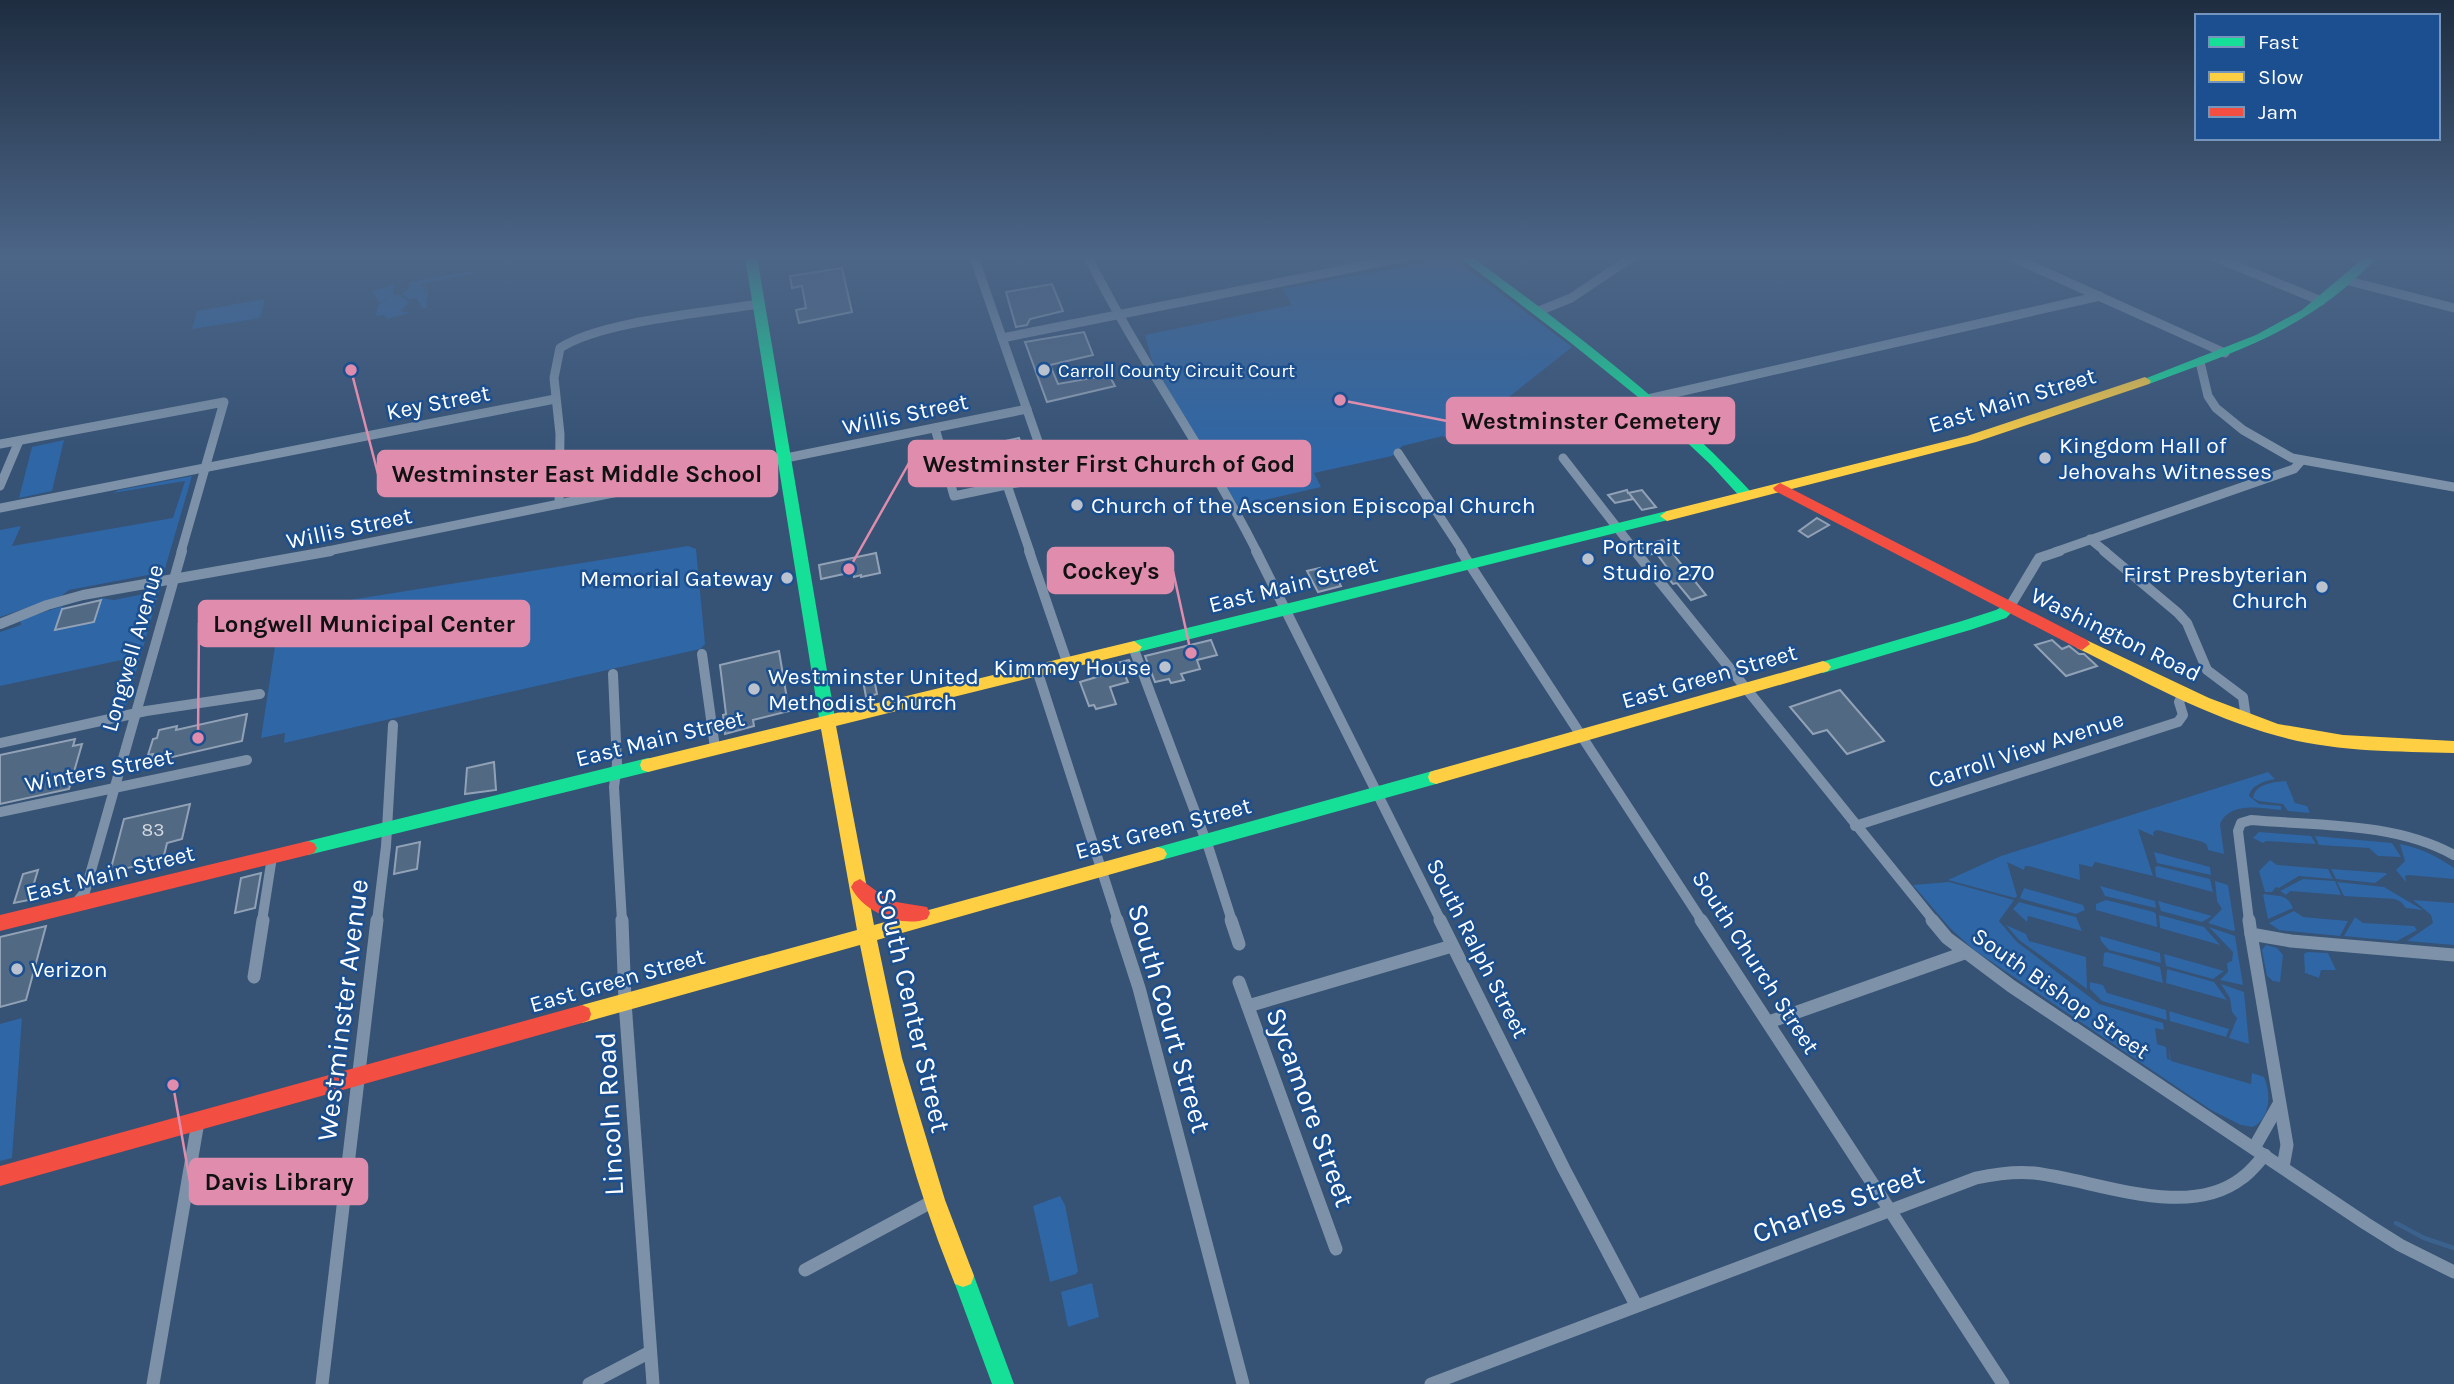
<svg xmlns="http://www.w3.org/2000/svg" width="2454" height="1384" font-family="Karla,sans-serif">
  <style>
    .green { fill: #2f66a5 }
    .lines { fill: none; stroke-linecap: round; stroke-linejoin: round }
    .stream { stroke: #3b618d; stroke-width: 4.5 }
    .building { fill: #526984; stroke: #92a2b6; stroke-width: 2 }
    .street-far2 { stroke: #7d92a8; stroke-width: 9 }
    .street-far1 { stroke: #7d92a8; stroke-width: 10 }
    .street { stroke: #7d92a8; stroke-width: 13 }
    .fast { fill: #16e098; fill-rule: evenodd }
    .slow { fill: #ffcf43; fill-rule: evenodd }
    .jam { fill: #f24e42; fill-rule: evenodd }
    .poi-dot { fill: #b9c2ce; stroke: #1b4f8f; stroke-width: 2.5 }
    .labels { text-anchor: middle; stroke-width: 5; stroke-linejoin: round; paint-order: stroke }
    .far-poi-label { font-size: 19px; fill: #fff; stroke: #1b4f8f; text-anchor: start }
    .number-label { font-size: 19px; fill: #d4dae0 }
    .street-label { font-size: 23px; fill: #fff; stroke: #1b4f8f }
    .poi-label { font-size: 23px; fill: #fff; stroke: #1b4f8f; text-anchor: start }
    .near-street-label { font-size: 28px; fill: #fff; stroke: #1b4f8f }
    .leader { fill: none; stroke: #e08cad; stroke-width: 2.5 }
    .callout-dot { fill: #e08cad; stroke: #1b4f8f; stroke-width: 2.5 }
    .callout { fill: #e08cad; stroke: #e08cad; stroke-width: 2.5 }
    .callout-label { font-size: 24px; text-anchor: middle; font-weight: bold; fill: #111 }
  </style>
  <rect width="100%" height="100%" fill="#365274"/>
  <g class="green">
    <polygon points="1453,258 1572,347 1452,442 1443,436 1402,446 1392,456 1314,473 1321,487 1238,506 1153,364 1145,335 1292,305 1283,289"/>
    <polygon points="474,271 474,273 420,284 425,289 421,296 428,288 426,308 422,308 417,298 409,299 402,294 409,289 410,282"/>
    <polygon points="393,285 394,295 400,295 409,303 400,311 409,313 387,319 384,315 376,316 378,306 391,296 380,303 372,291"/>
    <polygon points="265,299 260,318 192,329 197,311"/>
    <polygon points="64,440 52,491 19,498 32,447"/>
    <polygon points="192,476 164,572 69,590 61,596 0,617 0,530 21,526 12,546 173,518 185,481 113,493 119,490"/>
    <polygon points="688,546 696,549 705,644 700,649 284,743 285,733 261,738 279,620 293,609"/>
    <polygon points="155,587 160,588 127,704 119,708 131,658 0,686 0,632 21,625 20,620 63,606 56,629 94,622 101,598 114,600 154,592"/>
    <path d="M2268,772l7,7c-10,2 -24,6 -26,17l10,8 22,2v4c-20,-2 -51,-9 -61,14l4,30 -16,-4 -1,-5 -4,-3 -46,-12 -4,2 1,4 -16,-7 15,47 -58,-14 -3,5 -13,-3 1,16 -52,-14h-3l-1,4 -17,-8 10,34 -2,2 -67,-18 53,-24z"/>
    <path d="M2286,781l9,22 12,3 3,7 -22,-2 -5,-7 -24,-3 -6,-3c2,-14 20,-16 33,-17z"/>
    <polygon points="2259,832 2311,836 2316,844 2266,841 2263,843 2253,838"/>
    <polygon points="2315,836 2392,843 2401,857 2378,856 2369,848 2319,845"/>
    <path d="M2400,844c20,4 37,12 54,24v11l-46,-4 -3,1 1,6 -10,-12 9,-9z"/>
    <polygon points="2154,852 2210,867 2211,875 2157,863"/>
    <polygon points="2270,860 2277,865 2328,869 2333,879 2299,876 2279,888 2276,887 2272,892 2265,892 2259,871"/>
    <polygon points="2158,866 2210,879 2213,892 2156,877 2155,867"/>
    <polygon points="2331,869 2386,873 2387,874 2375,883 2336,879"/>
    <polygon points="2303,879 2335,881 2341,895 2290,891 2286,895 2280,891"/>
    <polygon points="2215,881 2228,885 2235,930 2233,931 2208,923 2222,909 2217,901"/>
    <path d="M1949,882l65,18 -15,21 18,21 82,62 64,19 1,7 -9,-2 2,16 9,3 1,12 3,1 -2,-16 3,17 80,23 1,-11 12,4c7,16 7,41 -11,50l-12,-2 -30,-15 -237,-160 -24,-22 -37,-43z"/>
    <polygon points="2337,882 2384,887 2423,910 2406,908 2401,902 2395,899 2344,896"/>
    <polygon points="2100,886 2155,901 2156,908 2105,896"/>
    <polygon points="2024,888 2083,905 2085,910 2076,914 2022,899 2020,898"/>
    <path d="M2265,894c13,3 22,-1 28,14l-25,11 -5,-24z"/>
    <polygon points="2106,900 2154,912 2156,914 2157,927 2096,910 2096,904"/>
    <polygon points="2413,900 2454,903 2454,945 2407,941 2433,923 2431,915"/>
    <polygon points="2158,901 2212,916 2202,922 2161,911"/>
    <polygon points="2019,902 2076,917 2082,931 2028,916 2027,922 2013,909"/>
    <polygon points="2294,911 2303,917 2348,921 2340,936 2279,930 2269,923"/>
    <polygon points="2159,915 2204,927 2220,945 2160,928"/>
    <polygon points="2355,917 2363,923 2414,926 2417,930 2397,941 2344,936"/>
    <polygon points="2006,925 2026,934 2029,941 2086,957 2087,989 2019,940"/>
    <polygon points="2209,927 2235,936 2243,985 2220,980 2228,972 2227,963 2232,961 2233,952"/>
    <polygon points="2100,936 2160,953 2161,963 2109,950 2101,941"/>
    <polygon points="2266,945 2277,948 2283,955 2280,982 2273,981 2267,976 2262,950"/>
    <polygon points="2107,952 2160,967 2163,983 2103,966 2104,953"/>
    <polygon points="2307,952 2328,953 2336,970 2321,970 2319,978 2303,972 2305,972 2304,954"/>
    <polygon points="2164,954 2224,971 2213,979 2166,966"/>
    <polygon points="2167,969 2214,982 2227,1000 2166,983"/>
    <polygon points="2090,982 2103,985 2107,993 2166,1010 2167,1020 2102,1001 2090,989"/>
    <polygon points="2221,984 2244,992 2249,1044 2229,1038 2237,1018 2232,1012 2230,998"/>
    <polygon points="2169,1011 2229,1029 2226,1037 2170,1021"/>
    <polygon points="22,1018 12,1158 0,1161 0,1024"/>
    <polygon points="1060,1196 1065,1205 1078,1271 1076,1274 1050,1282 1033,1206"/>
    <polygon points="1092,1283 1099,1317 1068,1327 1061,1292"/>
  </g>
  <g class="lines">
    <polyline class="stream" points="2396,1223 2424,1238 2454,1248"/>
  </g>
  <g class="building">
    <polygon points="842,268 852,312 799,323 796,310 806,308 802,286 792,288 790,276"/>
    <polygon points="1052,284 1063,311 1030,319 1027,325 1016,327 1006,292"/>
    <polygon points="1084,332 1093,355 1050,365 1058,384 1109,375 1115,386 1047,402 1025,342"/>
    <polygon points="1019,438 1026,458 971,469 964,450 995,441 996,443"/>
    <polygon points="1627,490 1628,493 1642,490 1656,507 1642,510 1629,493 1633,499 1615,503 1608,495"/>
    <polygon points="1817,518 1829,525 1808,537 1799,531"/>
    <polygon points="1663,540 1677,559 1706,595 1691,600 1677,583 1673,584 1663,572 1669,570 1656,553 1648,555 1641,546"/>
    <polygon points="876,553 880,573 861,577 861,575 854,577 853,572 821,579 819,565"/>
    <polygon points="1320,568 1323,574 1333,571 1341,586 1318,592 1307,571"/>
    <polygon points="101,600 94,622 55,630 62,609"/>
    <polygon points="1211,640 1217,655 1197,660 1200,669 1181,674 1184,680 1171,683 1169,679 1155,682 1145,656"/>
    <polygon points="2052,640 2062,649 2069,646 2079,654 2084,654 2097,666 2066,676 2035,645"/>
    <polygon points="779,651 789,711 753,720 754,726 725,734 723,715 726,714 720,665"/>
    <polygon points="1129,660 1134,671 1124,673 1128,682 1110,687 1116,704 1096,709 1094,705 1089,706 1080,682 1100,676 1098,668"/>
    <polygon points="873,673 877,694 866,697 862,675"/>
    <polygon points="1840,690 1884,741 1847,754 1827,730 1813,734 1790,707"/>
    <polygon points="247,714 242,741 151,762 153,754 148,755 153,739 157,738 159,730 177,726 176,730"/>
    <polygon points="75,739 73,746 82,744 69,789 0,804 0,755"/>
    <polygon points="494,762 496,790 465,794 467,768"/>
    <polygon points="190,804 182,839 167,843 163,860 110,872 124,819"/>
    <polygon points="420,842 417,869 394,874 397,847"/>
    <polygon points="38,870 29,900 14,903 23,874"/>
    <polygon points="261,873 255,908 235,913 241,878"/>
    <polygon points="46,926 26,1000 0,1007 0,937"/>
  </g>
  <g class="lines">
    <g class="street-far2">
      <path d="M1088,257c51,102 118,194 169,295"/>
      <polyline points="2012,257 2225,353"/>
      <polyline points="2215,257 2321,301"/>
      <polyline points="2345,280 2454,308"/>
      <polyline points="1539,311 1571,298 1632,257"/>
      <polyline points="1002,338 1407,257"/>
      <polyline points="2200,362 2208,396 2216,408 2243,430 2292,458 2454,487"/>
      <polyline points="1648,399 2100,296"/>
      <polyline points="935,428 954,496 1050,476 974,257"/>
      <polyline points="0,444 224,402 181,552"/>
      <polyline points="1398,453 1463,552"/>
      <polyline points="1563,458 1636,552"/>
      <polyline points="1007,485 1030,552"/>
      <polyline points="0,486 19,441"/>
      <path d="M559,504l1,-70 -6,-56 6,-30c41,-27 146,-35 198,-44"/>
      <polyline points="0,508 555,399"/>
      <polyline points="2090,539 2106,552"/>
      <polyline points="323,552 1027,409"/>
      <polyline points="2055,552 2294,469 2301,461"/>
    </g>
    <g class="street-far1">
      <polyline points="1029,551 1067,662"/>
      <polyline points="1256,551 1441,921"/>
      <polyline points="1461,551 1702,921"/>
      <polyline points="1635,551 1934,921"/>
      <polyline points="2104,551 2178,613 2187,623 2207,670 2243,697 2246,718"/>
      <polyline points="2009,608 2039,558 2060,551"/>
      <polyline points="0,624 47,605 83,595 331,551"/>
      <polyline points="1133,647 1209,849 1232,921"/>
      <polyline points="702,654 715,748"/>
      <polyline points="1037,670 1118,921"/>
      <polyline points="613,674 617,764 614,787 622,921"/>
      <polyline points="0,743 146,711 260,694"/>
      <polyline points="0,812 247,760"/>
      <polyline points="1855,826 2178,722 2183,715 2179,702 2184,692"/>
      <polyline points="75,904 85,892 182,551"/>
      <polyline points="262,921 272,857"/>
      <polyline points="377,921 386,846 393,725"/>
      <path d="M2249,921l-11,-90 3,-8 10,-3c68,6 143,2 203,35"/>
    </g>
    <g class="street">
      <polyline points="622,920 625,1002 653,1384"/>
      <polyline points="1117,920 1139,988 1243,1384"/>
      <polyline points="1231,920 1239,944"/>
      <polyline points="1440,920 1564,1169 1636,1305"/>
      <polyline points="1701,920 2003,1384"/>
      <polyline points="1932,920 1947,938 2011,986 2365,1223 2400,1245 2454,1272"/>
      <polyline points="2249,920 2251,934 2291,941 2454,955"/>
      <polyline points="2251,934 2287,1145 2283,1167"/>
      <polyline points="254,977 263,920"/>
      <polyline points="1239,982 1336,1249"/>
      <polyline points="1248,1006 1452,946"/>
      <polyline points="1769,1022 1964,953"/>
      <polyline points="2254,1148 2279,1104"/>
      <polyline points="805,1270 935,1200"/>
      <polyline points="153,1384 198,1122"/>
      <polyline points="322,1384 377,920"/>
      <polyline points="589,1384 650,1352"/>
      <path d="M1431,1384l545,-206c19,-4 39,-7 58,-5 62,7 153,48 208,5 9,-6 16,-16 23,-23"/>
    </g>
    <g class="fast">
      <polygon points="745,257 757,257 836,724 834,728 822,728 820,724"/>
      <path d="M1459,257h13c99,73 196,145 280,236l2,3 -2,3h-10l-31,-34 -68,-64 -72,-58z"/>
      <path d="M2365,257h12c-66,72 -140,94 -228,127h-8l-2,-3 117,-46 46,-25z"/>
      <polygon points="1667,511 1672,513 1674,516 1672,519 1134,653 1126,647 1134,641"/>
      <polygon points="2009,603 2016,608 2006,618 1970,630 1823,673 1815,667 1818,663 1962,621 1996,610"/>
      <polygon points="648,758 654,760 656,765 654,770 648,772 308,855 302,853 299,848 302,843 308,841"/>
      <polygon points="1436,770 1442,772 1444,777 1442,782 1436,784 1158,861 1152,859 1149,854 1152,849 1158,847"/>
      <polygon points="963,1265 971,1268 1014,1384 992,1384 952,1276 955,1268"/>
    </g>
    <g class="slow">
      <polygon points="2145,377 2151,381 2149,384 1976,442 1667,521 1660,516 1667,511 1967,436"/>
      <path d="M2082,638l127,60 69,26 65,11 111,6v12c-59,-2 -119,-1 -176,-17 -71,-19 -136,-56 -201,-88l-3,-4 3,-4z"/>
      <path d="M1134,641l8,6 -3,4 -303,75 38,199 284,-78 6,2 3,5 -3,5 -6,2 -281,79 25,118 43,142 29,76 -3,8 -8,3 -8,-3c-45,-109 -72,-224 -95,-339l-278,78 -7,-3 -2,-6 2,-6 7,-3 275,-75 -36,-201 -173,43 -6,-2 -2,-5 2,-5z"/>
      <polygon points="1823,661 1828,663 1831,667 1828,671 1436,784 1430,782 1428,777 1430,772 1436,770"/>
    </g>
    <g class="jam">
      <polygon points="1780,483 2087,640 2090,644 2082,650 2077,648 1775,491 1773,488"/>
      <polygon points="308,841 314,843 317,848 314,853 308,855 0,931 0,915"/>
      <path d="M860,879l30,22 37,6 3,6 -3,6c-26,9 -64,-7 -76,-32l3,-5z"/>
      <polygon points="582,1005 589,1008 591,1014 589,1020 582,1023 0,1186 0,1166"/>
    </g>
  </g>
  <linearGradient id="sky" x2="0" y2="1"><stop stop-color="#1e2d40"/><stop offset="0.57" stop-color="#4c6688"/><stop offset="1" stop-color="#4c6688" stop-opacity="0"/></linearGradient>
  <rect width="2454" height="451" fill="url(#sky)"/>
  <g class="poi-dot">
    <circle cx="1044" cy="370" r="7"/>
    <circle cx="2045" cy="458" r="7"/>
    <circle cx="1077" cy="505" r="7"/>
    <circle cx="1588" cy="559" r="7"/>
    <circle cx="787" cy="578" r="7"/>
    <circle cx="2322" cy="587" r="7"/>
    <circle cx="1165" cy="667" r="7"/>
    <circle cx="754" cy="689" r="7"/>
    <circle cx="17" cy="969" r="7"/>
  </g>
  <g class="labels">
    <g class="far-poi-label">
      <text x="1058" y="377">Carroll County Circuit Court</text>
    </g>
    <g class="number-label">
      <text x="153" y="836">83</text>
    </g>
    <g class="street-label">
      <text transform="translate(2012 400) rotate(-17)" y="8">East Main Street</text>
      <text transform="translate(438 402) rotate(-11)" y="8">Key Street</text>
      <text transform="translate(905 414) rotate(-12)" y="8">Willis Street</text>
      <text transform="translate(349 528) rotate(-12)" y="8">Willis Street</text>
      <text transform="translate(1293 584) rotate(-14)" y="8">East Main Street</text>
      <text transform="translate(2116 634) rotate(26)" y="8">Washington Road</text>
      <text transform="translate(132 648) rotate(-74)" y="8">Longwell Avenue</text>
      <text transform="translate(1709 676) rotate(-16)" y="8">East Green Street</text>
      <text transform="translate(660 738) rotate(-14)" y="8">East Main Street</text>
      <text transform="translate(2026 749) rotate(-18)" y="8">Carroll View Avenue</text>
      <text transform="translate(99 770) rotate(-11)" y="8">Winters Street</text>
      <text transform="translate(1163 828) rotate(-15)" y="8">East Green Street</text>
      <text transform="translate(110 873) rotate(-14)" y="8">East Main Street</text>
      <text transform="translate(1478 948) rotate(63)" y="8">South Ralph Street</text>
      <text transform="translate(1756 962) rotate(57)" y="8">South Church Street</text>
      <text transform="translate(617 980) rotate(-16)" y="8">East Green Street</text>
      <text transform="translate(2061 993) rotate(35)" y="8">South Bishop Street</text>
    </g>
    <g class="poi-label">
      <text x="2059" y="453">Kingdom Hall of<tspan x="2059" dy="26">Jehovahs Witnesses</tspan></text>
      <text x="1091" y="513">Church of the Ascension Episcopal Church</text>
      <text x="1602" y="554">Portrait<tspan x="1602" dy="26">Studio 270</tspan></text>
      <text x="2308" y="582" text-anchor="end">First Presbyterian<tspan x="2308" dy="26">Church</tspan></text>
      <text x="773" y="586" text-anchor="end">Memorial Gateway</text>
      <text x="1151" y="675" text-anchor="end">Kimmey House</text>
      <text x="768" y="684">Westminster United<tspan x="768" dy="26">Methodist Church</tspan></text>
      <text x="31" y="977">Verizon</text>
    </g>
    <g class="near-street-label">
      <text transform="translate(342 1010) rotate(-83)" y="10">Westminster Avenue</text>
      <text transform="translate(914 1010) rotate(77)" y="10">South Center Street</text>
      <text transform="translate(1170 1018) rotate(74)" y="10">South Court Street</text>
      <text transform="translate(1311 1107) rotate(70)" y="10">Sycamore Street</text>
      <text transform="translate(609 1114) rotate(-93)" y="10">Lincoln Road</text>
      <text transform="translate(1838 1203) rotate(-20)" y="10">Charles Street</text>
    </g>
  </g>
  <path class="leader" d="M1340 400L1447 421M849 569L909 463M351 370L378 474M1191 653L1173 571M198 738L199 623M173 1085L190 1182"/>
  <g class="callout-dot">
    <circle cx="1340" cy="400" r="7"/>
    <circle cx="849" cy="569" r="7"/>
    <circle cx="351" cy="370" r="7"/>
    <circle cx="1191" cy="653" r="7"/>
    <circle cx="198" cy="738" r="7"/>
    <circle cx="173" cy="1085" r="7"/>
  </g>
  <g class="callout">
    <rect x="1447" y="398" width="287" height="45" rx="7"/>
    <rect x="909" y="441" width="401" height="45" rx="7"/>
    <rect x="378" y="451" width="399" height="45" rx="7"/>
    <rect x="1048" y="548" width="125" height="45" rx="7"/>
    <rect x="199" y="601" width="330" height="45" rx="7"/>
    <rect x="190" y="1159" width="177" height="45" rx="7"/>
  </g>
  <g class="callout-label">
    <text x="1591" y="429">Westminster Cemetery</text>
    <text x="1109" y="472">Westminster First Church of God</text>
    <text x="577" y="482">Westminster East Middle School</text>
    <text x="1111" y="579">Cockey's</text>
    <text x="364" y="632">Longwell Municipal Center</text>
    <text x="279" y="1190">Davis Library</text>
  </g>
  <rect x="2195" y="14" width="245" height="126" fill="#1b4f8f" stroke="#7695bc" stroke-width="2"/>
  <rect x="2209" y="37" width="35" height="10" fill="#16e098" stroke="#7695bc" stroke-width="2"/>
  <text x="2258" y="49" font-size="21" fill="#ffffff">Fast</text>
  <rect x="2209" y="72" width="35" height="10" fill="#ffcf43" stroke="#7695bc" stroke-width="2"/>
  <text x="2258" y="84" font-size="21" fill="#ffffff">Slow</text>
  <rect x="2209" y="107" width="35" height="10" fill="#f24e42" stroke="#7695bc" stroke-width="2"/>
  <text x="2258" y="119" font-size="21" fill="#ffffff">Jam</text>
</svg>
